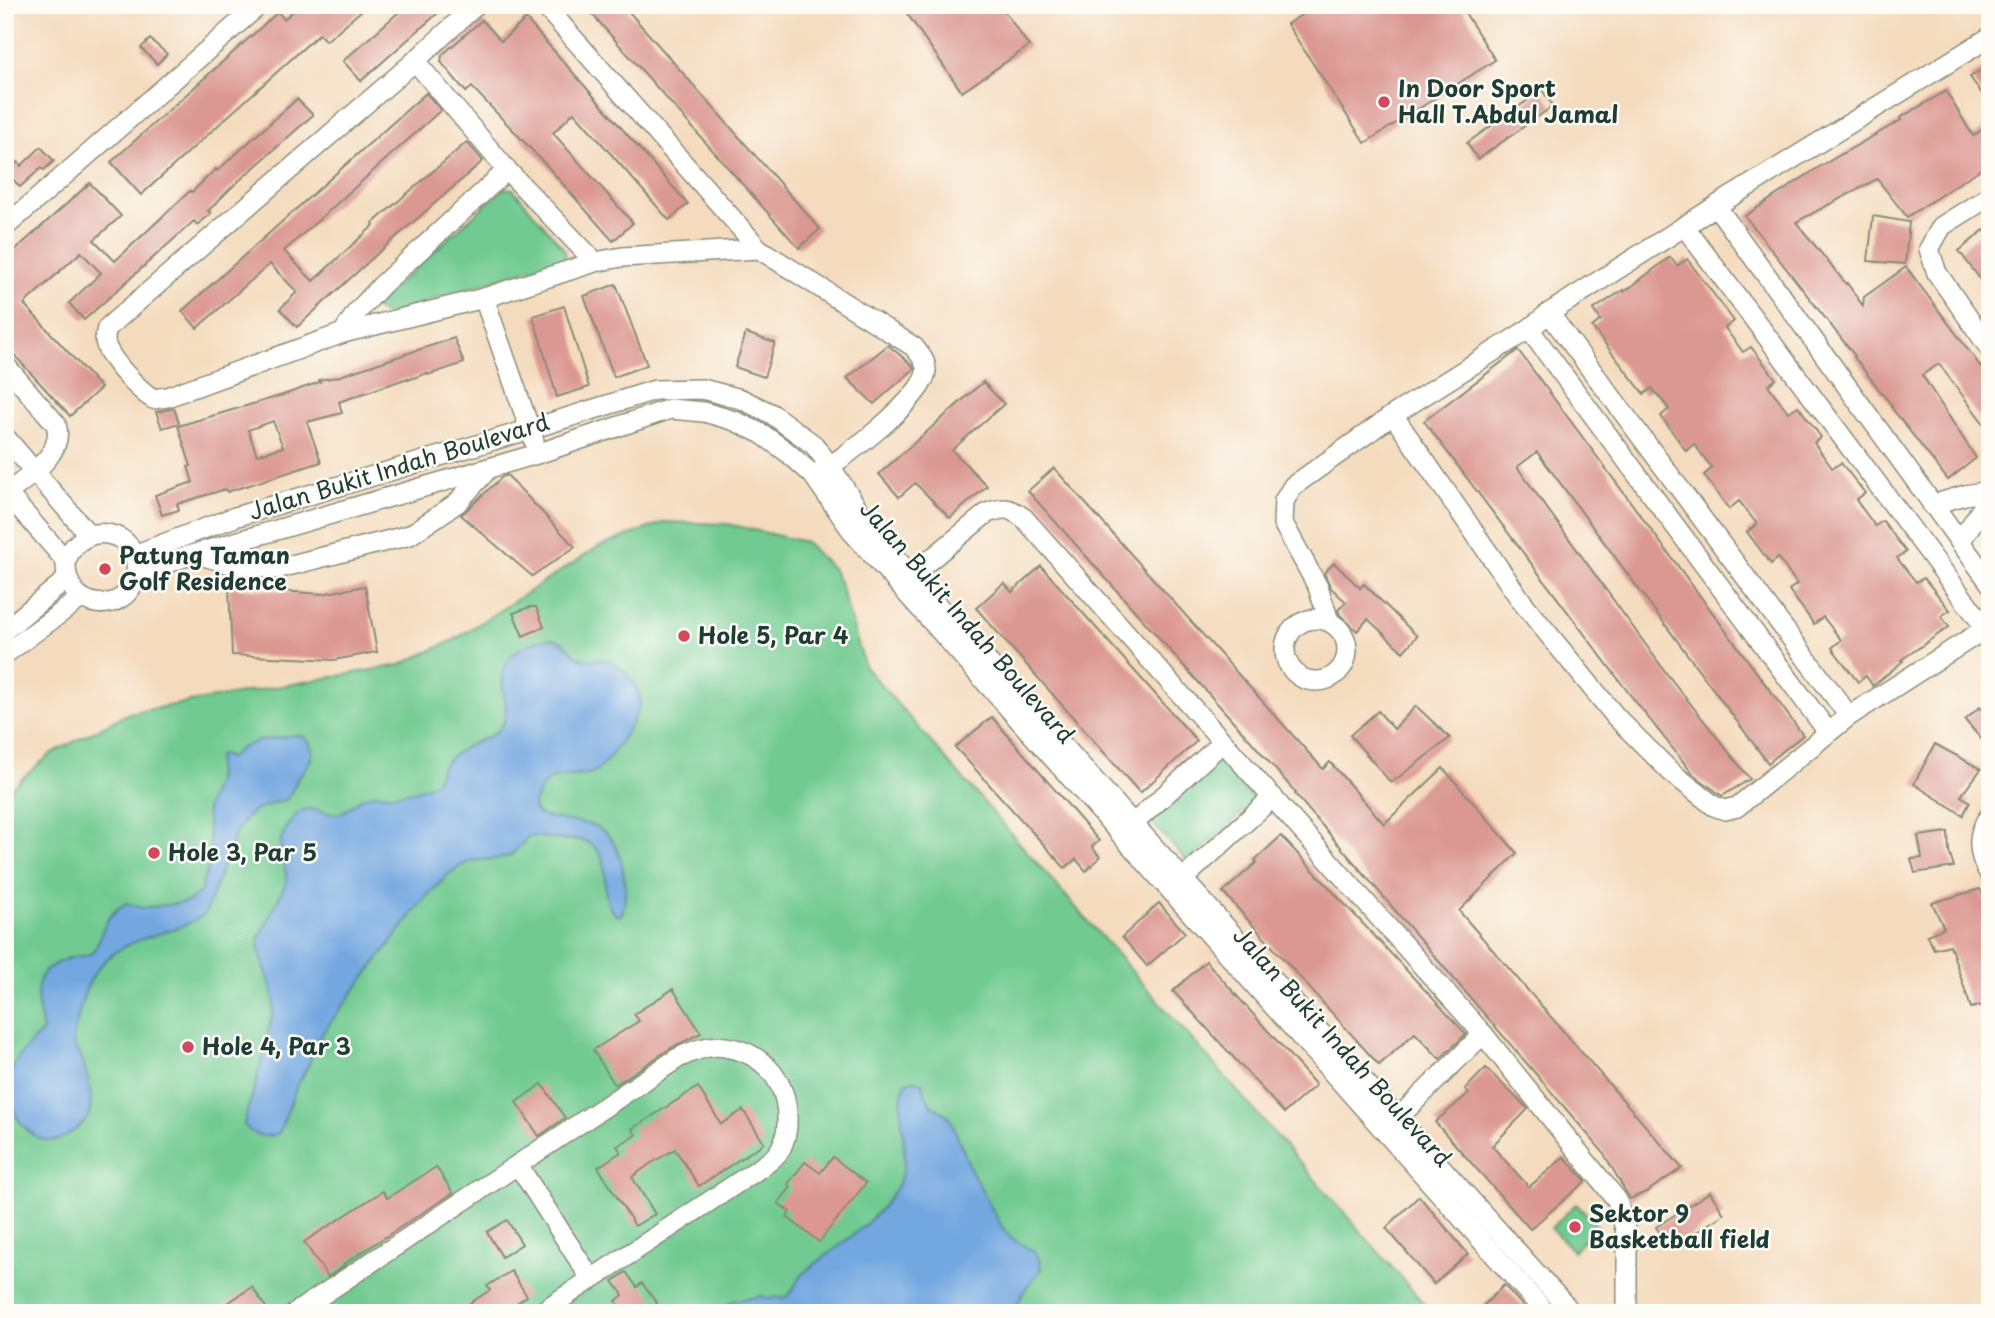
<svg xmlns="http://www.w3.org/2000/svg" width="1995" height="1318" font-family="'Playpen Sans',sans-serif">
  <style>
    .green { fill: #71ca91; stroke: #488462; stroke-width: 2 }
    .water { fill: #73a7e0; stroke: #49728a; stroke-width: 2 }
    .building { fill: #db9791; fill-rule: evenodd }
    .lines { fill: none; stroke-linecap: round; stroke-linejoin: round }
    .minor-casing { stroke: #8a8c78; stroke-width: 22 }
    .minor { stroke: #fff; stroke-width: 19 }
    .poi-dot { fill: #d1495b; stroke: #fdfcf7; stroke-width: 2.5 }
    .labels { text-anchor: middle; stroke-width: 5; stroke-linejoin: round; paint-order: stroke }
    .poi-label { font-size: 23px; font-weight: bold; fill: #1f3d34; stroke: #fdfcf7; text-anchor: start }
    .street-label { font-size: 23px; fill: #1f3d34; stroke: #fdfcf7 }
  </style>
  <rect width="100%" height="100%" fill="#fdfcf7"/>
  <filter id="ink" filterUnits="userSpaceOnUse"><feTurbulence type="fractalNoise" baseFrequency=".0143" numOctaves="2"/><feDisplacementMap in="SourceGraphic" scale="14" xChannelSelector="R" yChannelSelector="G"/><feConvolveMatrix kernelMatrix="1 2 1 2 8 2 1 2 1" color-interpolation-filters="sRGB"/></filter>
  <filter id="wash" filterUnits="userSpaceOnUse"><feTurbulence type="fractalNoise" baseFrequency=".00686" numOctaves="4" result="noise"/><feDisplacementMap in="SourceGraphic" scale="28" xChannelSelector="R" yChannelSelector="G"/><feGaussianBlur stdDeviation="1.57" result="paint"/><feColorMatrix in="noise" values="0 0 0 0 0 0 0 0 0 0 0 0 0 0 0 0 0 1.4 0 .05"/><feComposite in="paint" operator="in"/></filter>
  <g filter="url(#wash)">
    <rect width="100%" height="100%" fill="#f4dbbd"/>
    <g class="green">
      <polygon points="504,188 513,189 565,250 565,258 386,315 372,307"/>
      <polygon points="665,522 728,524 805,542 832,568 840,584 865,667 1432,1313 5,1313 5,793 52,753 129,713 400,665 454,640 598,547"/>
      <polygon points="1218,760 1255,801 1188,862 1150,821"/>
      <polygon points="1576,1204 1598,1227 1573,1251 1551,1228"/>
    </g>
    <g class="water">
      <path d="M551,638c19,4 17,14 30,20 10,4 21,-1 31,4 12,7 27,24 28,39 0,14 -33,64 -46,71 -12,6 -39,2 -47,9 -7,6 -12,19 -14,28l6,6c43,12 73,-1 84,54 3,14 3,32 -1,45l-4,2c-27,-18 4,-60 -34,-75 -9,-3 -18,0 -27,-2 -10,-1 -18,-3 -28,-3l-18,19 -8,3 -32,3 -11,5 -11,8 -25,25 -103,136 -6,11 -6,18 -12,22 -18,47c-12,6 -27,3 -35,-8l2,-9 19,-65 9,-45v-10l-15,-47v-11l27,-55c2,-15 -8,-28 -5,-43 3,-11 15,-31 28,-31 10,0 19,7 31,4 11,-3 16,-14 27,-17 8,-3 18,-2 27,-2 14,-1 29,-5 41,-12 3,-5 4,-10 7,-15 5,-9 21,-19 30,-23 10,-5 21,-7 28,-16 18,-23 -14,-52 16,-76 10,-8 22,-12 35,-14z"/>
      <path d="M296,735c12,1 19,12 15,24 -3,7 -10,13 -13,19 -4,7 -6,14 -11,21 -28,10 -35,6 -52,35l-30,80c-32,23 -77,19 -104,51 -17,19 -20,41 -26,64 0,3 -2,8 -2,11 0,7 6,13 8,19 7,16 14,42 7,58 -4,7 -14,14 -20,18 -27,18 -52,-11 -58,-35 -3,-10 -1,-23 3,-32 6,-15 19,-26 30,-37 -6,-32 -16,-59 24,-72 9,-3 18,-2 26,-6 12,-22 8,-36 34,-50l15,5 32,-4 16,-3 10,-9 11,-35 -5,-49 10,-26 2,-26 5,-1 6,3 12,-10 16,-7z"/>
      <path d="M913,1080l6,1 4,3 4,14 4,7 18,11 22,54 30,56 11,13 23,13 4,7 2,11 -14,16 -10,19 -8,8h-291l14,-12 30,-5 8,3c6,-3 11,0 16,-2 6,-3 12,-20 20,-26 34,-27 88,-59 98,-105 4,-21 -11,-70 4,-85z"/>
    </g>
    <g id="blocks">
      <g class="building">
        <polygon points="300,5 368,5 326,41 319,34 141,195 111,162 278,12 284,19"/>
        <polygon points="407,5 447,5 361,81 343,61"/>
        <polygon points="584,5 623,5 820,229 799,248"/>
        <polygon points="901,5 1000,5 1029,46 962,92"/>
        <polygon points="1317,5 1460,5 1495,60 1365,143 1287,24"/>
        <polygon points="526,19 688,204 669,220 574,112 553,133 633,223 613,241 547,166 472,87 466,92 441,62 442,55 482,20 501,41"/>
        <polygon points="150,39 167,54 157,64 141,48"/>
        <polygon points="1990,64 1990,105 1970,77"/>
        <polygon points="1542,90 1553,106 1478,159 1467,143"/>
        <polygon points="1946,91 1973,136 1990,124 1990,163 1907,217 1877,179 1796,222 1846,284 1847,283 1863,306 1864,297 1906,267 1990,379 1990,432 1939,364 1922,375 1976,458 1948,480 1891,407 1892,406 1854,357 1855,356 1745,216 1819,167 1901,120 1900,118"/>
        <polygon points="426,93 441,110 284,251 313,281 374,225 373,223 467,142 483,161 378,253 297,327 280,309 297,292 270,264 197,328 182,311"/>
        <polygon points="297,99 313,115 232,187 208,211 211,213 197,225 194,221 84,320 69,303 101,273 81,252 24,304 101,388 70,416 5,345 5,259 90,183 121,216 94,240 115,261 190,191 192,192 216,169 217,171"/>
        <polygon points="41,147 54,161 44,170 41,168 20,187 7,173 18,162 21,166"/>
        <polygon points="1873,216 1909,222 1905,264 1868,261"/>
        <polygon points="1984,230 1990,237 1990,292 1959,251"/>
        <polygon points="1670,257 1677,266 1687,259 1734,321 1725,328 1743,352 1751,347 1776,379 1768,385 1788,412 1798,406 1821,437 1814,443 1832,468 1841,463 1865,493 1856,500 1875,526 1883,521 1906,552 1897,558 1916,582 1924,578 1950,610 1941,616 1949,627 1901,660 1903,661 1873,686 1866,676 1858,682 1832,648 1841,640 1823,617 1814,624 1789,590 1797,584 1778,558 1771,564 1747,532 1757,524 1739,501 1729,509 1704,475 1712,468 1694,444 1686,451 1661,416 1669,409 1652,388 1644,394 1592,327 1601,320 1593,310 1623,290 1624,292"/>
        <polygon points="616,284 647,365 614,377 584,296"/>
        <polygon points="564,306 589,387 557,397 533,316"/>
        <polygon points="746,333 775,343 764,377 735,367"/>
        <path d="M454,338l10,25 -36,12 -1,-2 -19,7v-2l-69,24 3,11 -35,9 14,40 -94,30 -1,-3 -49,15 2,6 -17,5 -7,-20 38,-13 -5,-15 3,-1 -13,-40 105,-31 37,-13 -1,-2 18,-3zM273,421l10,26 -26,8 -9,-25z"/>
        <polygon points="888,345 912,365 914,369 874,404 847,378"/>
        <polygon points="1518,350 1803,735 1768,763 1537,452 1517,467 1667,674 1750,779 1722,796 1693,774 1631,696 1424,421"/>
        <polygon points="983,382 1004,404 952,450 987,486 950,518 915,483 899,497 879,474"/>
        <polygon points="174,408 179,423 162,428 156,412"/>
        <polygon points="1054,468 1323,769 1330,762 1384,824 1443,768 1517,853 1459,911 1682,1168 1646,1192 1630,1199 1603,1152 1295,794 1296,793 1249,739 1028,491"/>
        <polygon points="507,475 575,547 532,576 461,515 502,477"/>
        <polygon points="1334,563 1360,588 1364,584 1417,636 1403,652 1368,619 1357,631 1340,615 1338,610 1346,602 1331,588 1324,573"/>
        <polygon points="1041,566 1197,741 1140,793 976,608 1004,583 1012,592"/>
        <polygon points="365,586 377,652 334,660 232,655 229,587 322,594"/>
        <polygon points="530,607 536,607 544,627 523,636 513,613"/>
        <polygon points="1416,706 1450,738 1391,783 1350,735 1378,711 1394,729"/>
        <polygon points="1980,707 1990,718 1990,749 1965,720"/>
        <polygon points="992,717 1099,841 1092,847 1100,857 1086,871 1076,859 1065,868 955,747"/>
        <polygon points="1935,744 1981,769 1961,796 1970,802 1963,815 1914,784"/>
        <polygon points="1948,832 1949,851 1954,867 1915,873 1911,859 1922,858 1918,836"/>
        <polygon points="1281,836 1466,1034 1440,1059 1415,1033 1379,1065 1223,892 1257,862 1255,860"/>
        <polygon points="1980,889 1990,912 1990,1003 1971,1008 1950,945 1934,949 1927,935 1944,928 1932,903"/>
        <polygon points="1159,903 1185,933 1147,966 1122,937"/>
        <polygon points="1206,961 1316,1085 1284,1113 1173,991"/>
        <polygon points="673,989 701,1033 671,1048 615,1085 593,1050 639,1021 634,1014"/>
        <polygon points="1486,1068 1528,1109 1492,1146 1529,1187 1564,1157 1586,1181 1530,1229 1435,1122 1469,1093 1465,1089"/>
        <polygon points="542,1084 565,1118 539,1136 516,1102"/>
        <polygon points="698,1087 721,1124 743,1110 764,1143 699,1186 675,1149 650,1164 632,1177 655,1214 635,1226 598,1167 621,1152 617,1146 636,1135 632,1129"/>
        <polygon points="833,1157 866,1183 819,1242 787,1217 790,1212 778,1203 791,1187 788,1184 805,1162 820,1173"/>
        <polygon points="436,1167 453,1193 344,1264 345,1265 328,1277 304,1242 383,1191 387,1198"/>
        <polygon points="1710,1192 1724,1214 1671,1249 1656,1227"/>
        <polygon points="1419,1196 1468,1254 1434,1284 1386,1228"/>
        <polygon points="507,1220 522,1244 502,1257 487,1232"/>
        <polygon points="511,1271 527,1296 502,1313 455,1313 490,1290 487,1286"/>
        <polygon points="626,1272 637,1287 642,1283 658,1305 646,1313 624,1313 616,1301 623,1295 613,1281"/>
        <polygon points="1504,1285 1529,1313 1476,1313"/>
        <polygon points="252,1287 270,1313 213,1313"/>
      </g>
    </g>
  </g>
  <g filter="url(#ink)">
    <use href="#blocks" fill-opacity="0" stroke="#8a8c78" stroke-width="2"/>
    <g class="lines">
      <defs>
        <g id="minor">
          <path d="M476,5l-61,56 -308,267c-1,4 -2,7 -2,11 0,17 34,51 48,60l14,-2 176,-64 141,-35"/>
          <polyline points="544,5 759,249"/>
          <polyline points="415,61 507,170 595,262"/>
          <polyline points="1990,196 1942,226 1929,249 1937,273 1990,349"/>
          <polyline points="1716,206 1990,583"/>
          <polyline points="1684,226 1990,634"/>
          <polyline points="5,227 259,5"/>
          <polyline points="1549,313 1849,716"/>
          <polyline points="1529,329 1828,732"/>
          <polyline points="343,333 356,313 382,285 507,170"/>
          <path d="M5,365l51,59c10,30 -30,54 -51,71"/>
          <polyline points="1393,415 1523,603 1616,717 1671,772 1714,806 1725,810 1737,807 1849,716 1985,629"/>
          <polyline points="5,437 89,535"/>
          <path d="M534,441l-50,-143 111,-36 27,-5 137,-8 155,98c5,7 13,14 12,24 -1,26 -82,88 -105,100"/>
          <path d="M5,491l61,70c-3,53 64,56 70,12 6,-42 -54,-57 -70,-12"/>
          <polyline points="1932,505 1965,495 1990,491"/>
          <polyline points="1960,542 1990,496"/>
          <polyline points="196,554 232,564 276,569 410,535 457,503 489,468"/>
          <polyline points="134,555 235,517 531,429 655,390 702,389 741,399 772,414 814,445 830,466 871,529 911,576 1572,1313"/>
          <polyline points="136,575 184,557 537,454 670,409 704,412 735,421 762,434 787,452 813,475 854,534 1546,1313"/>
          <path d="M902,583l85,-70c18,-6 21,-6 37,5l199,224"/>
          <circle cx="1316" cy="650" r="31"/>
          <polyline points="1329,621 1318,587 1283,523 1284,501 1293,486 1393,415 1529,329 1549,313 1716,206 1990,37"/>
          <polyline points="5,630 67,579"/>
          <polyline points="5,654 81,598"/>
          <path d="M1990,815c-15,19 -12,41 0,60"/>
          <polyline points="1123,833 1223,742 1483,1034 1617,1200 1627,1236 1627,1313"/>
          <polyline points="1173,888 1273,797"/>
          <polyline points="1388,1128 1483,1034"/>
          <polyline points="518,1165 591,1279"/>
          <path d="M295,1313l383,-255c15,-7 31,-14 47,-11 41,6 64,37 62,77 0,9 -4,23 -10,30 -4,5 -11,10 -17,14l-220,145"/>
        </g>
      </defs>
      <use href="#minor" class="minor-casing"/>
      <use href="#minor" class="minor"/>
    </g>
  </g>
  <g class="poi-dot">
    <circle cx="1384" cy="102" r="7"/>
    <circle cx="105" cy="569" r="7"/>
    <circle cx="684" cy="636" r="7"/>
    <circle cx="154" cy="853" r="7"/>
    <circle cx="188" cy="1047" r="7"/>
    <circle cx="1575" cy="1227" r="7"/>
  </g>
  <g class="labels">
    <g class="poi-label">
      <text x="1398" y="97">In Door Sport<tspan x="1398" dy="26">Hall T.Abdul Jamal</tspan></text>
      <text x="119" y="564">Patung Taman<tspan x="119" dy="26">Golf Residence</tspan></text>
      <text x="698" y="644">Hole 5, Par 4</text>
      <text x="168" y="861">Hole 3, Par 5</text>
      <text x="202" y="1055">Hole 4, Par 3</text>
      <text x="1589" y="1222">Sektor 9<tspan x="1589" dy="26">Basketball field</tspan></text>
    </g>
    <g class="street-label">
      <text transform="translate(399 467) rotate(-17)" y="8">Jalan Bukit Indah Boulevard</text>
      <text transform="translate(967 622) rotate(49)" y="8">Jalan Bukit Indah Boulevard</text>
      <text transform="translate(1342 1047) rotate(48)" y="8">Jalan Bukit Indah Boulevard</text>
    </g>
  </g>
  <rect width="1995" height="1318" fill="none" stroke="#fdfcf7" stroke-width="28"/>
</svg>
